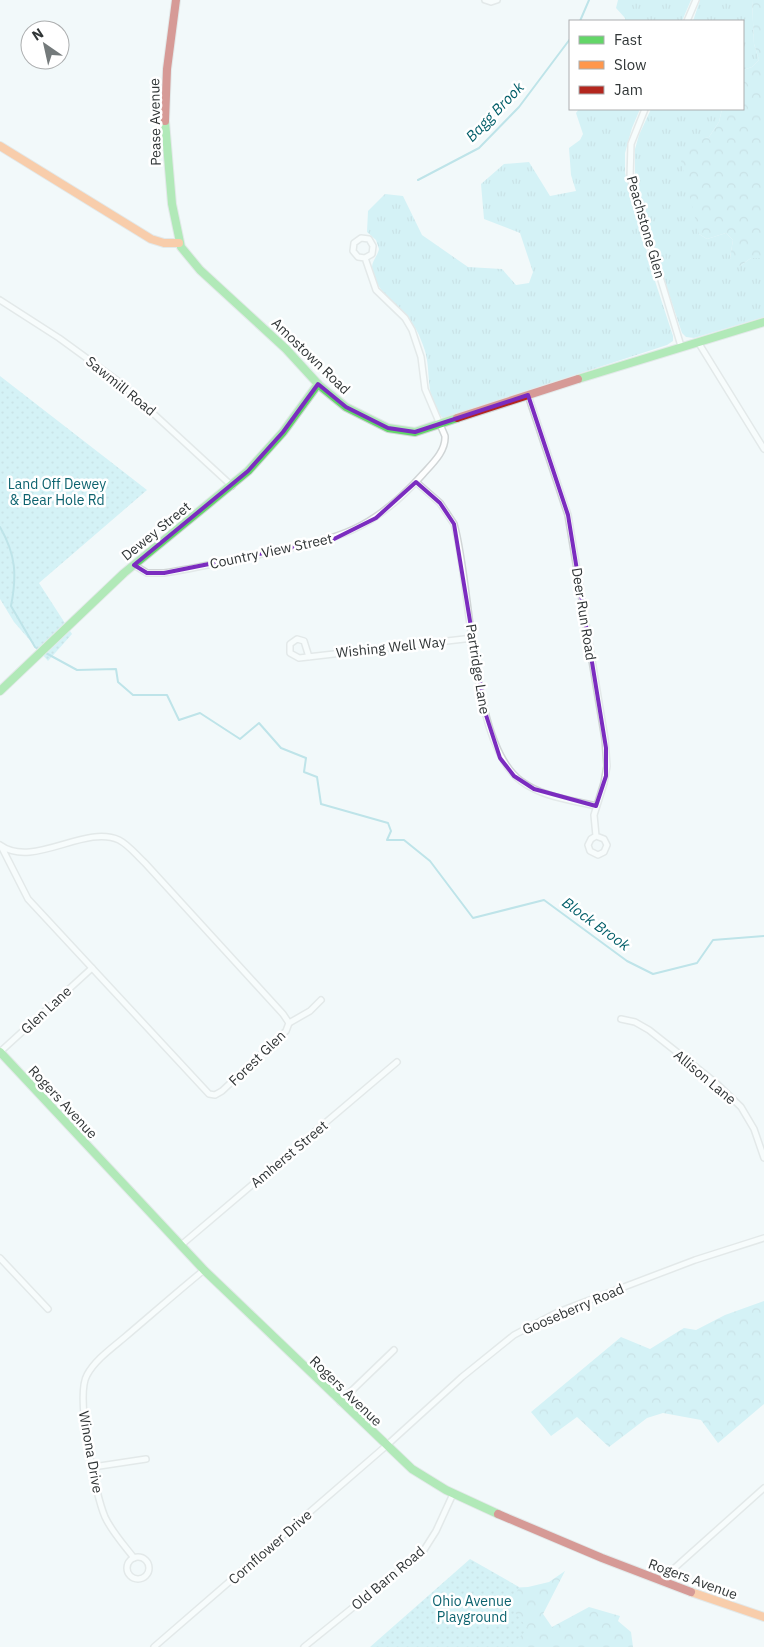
<svg xmlns="http://www.w3.org/2000/svg" width="764" height="1647" font-family="'IBM Plex Sans',sans-serif">
  <style>
    .grass { fill: url(#grass-tufts) }
    .forest { fill: url(#forest-crowns) }
    .park { fill: url(#park-dots) }
    .lines { fill: none; stroke-linecap: round; stroke-linejoin: round }
    .stream { stroke: #7fc9d4; stroke-width: 2 }
    .street-casing { stroke: #d0d5d6; stroke-width: 8 }
    .fast-casing { stroke: #d0d5d6; stroke-width: 10 }
    .slow-casing { stroke: #d0d5d6; stroke-width: 10 }
    .jam-casing { stroke: #d0d5d6; stroke-width: 10 }
    .street { stroke: #fdfefe; stroke-width: 5 }
    .fast { stroke: #63d668; stroke-width: 8 }
    .slow { stroke: #ff974d; stroke-width: 8 }
    .jam { stroke: #b3261e; stroke-width: 8 }
    .marked { fill: none; stroke: #7b2cbf; stroke-width: 4; stroke-linejoin: round }
    .labels { text-anchor: middle; stroke-width: 5; stroke-linejoin: round; paint-order: stroke }
    .street-label { font-size: 14px; fill: #303536; stroke: #fff }
    .park-label { font-size: 14px; fill: #0d636f; stroke: #fff }
    .water-label { font-size: 15px; font-style: italic; fill: #005d68; stroke: #fff }
  </style>
  <defs>
    <pattern id="grass-tufts" width="24" height="20" patternUnits="userSpaceOnUse" patternTransform="scale(1.25)"><rect width="24" height="20" fill="#b0e8f2"/><path d="M3 7l-1-3M5 7V3M7 7l1-3M15 17l-1-3M17 17v-4M19 17l1-3" fill="none" stroke="#98c8d0"/></pattern>
    <pattern id="forest-crowns" width="20" height="18" patternUnits="userSpaceOnUse" patternTransform="scale(1.25)"><rect width="20" height="18" fill="#b0e8f2"/><path d="M2 6a3 3 0 1 1 6 0M12 15a3 3 0 1 1 6 0" fill="none" stroke="#98c8d0"/></pattern>
    <pattern id="park-dots" width="8" height="8" patternUnits="userSpaceOnUse" patternTransform="scale(1.25)"><rect width="8" height="8" fill="#b0e8f2"/><path d="M2 2h.1M6 6h.1" fill="none" stroke="#98c8d0" stroke-width="1.8" stroke-linecap="round"/></pattern>
  </defs>
  <rect width="100%" height="100%" fill="#f2f9fa"/>
  <g class="grass">
    <polygon points="618,0 691,0 682,21 625,21 625,18 616,8"/>
    <polygon points="700,0 752,0 754,44 759,60 752,67 743,70 743,21 693,21"/>
    <path d="M579,109h61l-8,19 -7,25v20l30,108 18,55v5l-6,4 -224,73c-16,-15 -13,-39 -16,-58 -1,-9 -5,-17 -8,-25 -12,-27 -46,-41 -47,-68 0,-6 6,-12 7,-18l-3,-9 -9,-8 1,-21 17,-17 18,2 19,39 46,32 34,2 14,16 13,-2 4,-11 -13,-39 -36,-14 -3,-35 23,-20 25,-2 21,34 26,-5 -5,-16 -2,-27 11,-8 3,-6 -7,-21z"/>
    <polygon points="651,109 722,109 719,122 709,137 693,141 699,234 707,239 726,233 733,240 730,258 740,266 751,258 764,258 764,317 694,338 686,337 682,333 660,267 635,175 635,149 639,135"/>
  </g>
  <g class="forest">
    <polygon points="752,0 764,0 764,258 751,258 740,266 733,264 730,258 733,240 726,233 707,239 699,234 681,161 693,140 709,137 719,122 722,109 743,109 743,70 752,67 759,60 754,44"/>
    <polygon points="764,1301 764,1404 718,1443 701,1420 663,1413 647,1418 609,1447 577,1417 551,1436 531,1412 621,1337 650,1349 684,1328 696,1330 725,1315"/>
    <polygon points="565,1571 543,1614 552,1627 589,1607 620,1616 618,1621 631,1632 633,1647 402,1647 492,1589 528,1587 549,1582"/>
  </g>
  <g class="park">
    <polygon points="0,376 147,490 39,583 72,634 48,661 14,622 0,599"/>
    <polygon points="470,1559 519,1587 510,1606 528,1629 513,1643 515,1647 370,1647"/>
  </g>
  <g class="lines">
    <g class="stream">
      <polyline points="580,21 589,0"/>
      <polyline points="418,180 479,148 519,107 570,39"/>
      <path d="M0,527c16,28 17,48 11,79l24,41 4,3"/>
      <polyline points="44,652 77,670 116,669 118,682 133,695 167,695 179,720 200,713 240,739 259,723 281,748 306,758 304,772 317,777 321,804 388,823 391,831 387,840 404,840 430,861 473,918 544,900 627,961 653,974 697,963 713,940 764,936"/>
    </g>
    <defs>
      <g id="street">
        <polyline points="485,0 491,2 497,0"/>
        <polyline points="687,21 696,0"/>
        <polyline points="645,109 631,144 630,178 681,346"/>
        <polyline points="0,300 59,338 118,381 232,486"/>
        <polyline points="698,342 764,449"/>
        <polyline points="528,395 568,515 605,739 607,766 604,783 594,815 596,836 591,839 588,845 590,851 598,855 604,852 607,845 604,839 596,836"/>
        <path d="M416,482l24,21 14,21c18,62 16,220 67,257 21,16 50,19 75,25"/>
        <path d="M134,565l13,8h17c32,-5 63,-12 94,-18 76,-16 111,-20 165,-81 10,-11 23,-23 22,-38l-20,-47 -4,-32 -9,-27 -7,-12 -29,-28 -11,-32 7,-4 1,-8 -4,-7 -8,-1 -7,5 -1,8 5,6 7,1"/>
        <polyline points="309,657 304,641 297,639 290,644 290,653 299,658 473,638"/>
        <path d="M0,845c33,24 85,-21 119,-5 10,5 18,16 26,23l138,151 6,9 -3,8 -64,60 -7,4 -6,-1 -181,-195 -27,-53"/>
        <polyline points="621,1019 635,1022 649,1030 716,1083 741,1107 754,1129 764,1158"/>
        <polyline points="289,1023 310,1011 321,1000"/>
        <polyline points="0,1052 92,968"/>
        <polyline points="180,1246 397,1062"/>
        <polyline points="0,1258 48,1309"/>
        <polyline points="340,1402 394,1350"/>
        <polyline points="93,1467 146,1459"/>
        <circle cx="138" cy="1568" r="11"/>
        <path d="M134,1558c-10,-13 -22,-26 -29,-41 -10,-23 -30,-121 -18,-142 8,-15 25,-27 38,-38 26,-22 52,-45 79,-67"/>
        <polyline points="660,1581 764,1488"/>
        <polyline points="154,1647 386,1446 462,1377 514,1335 558,1312 695,1260 764,1238"/>
        <polyline points="304,1647 424,1550 436,1531 453,1494"/>
      </g>
      <g id="fast">
        <polyline points="165,121 172,204 181,247 200,270 286,349 319,385 346,407 388,428 415,432 457,418"/>
        <polyline points="578,379 764,322"/>
        <polyline points="0,691 124,573 248,471 283,432 318,384"/>
        <polyline points="0,1052 204,1270 412,1469 446,1490 498,1514"/>
      </g>
      <g id="slow">
        <polyline points="0,146 151,239 164,243 179,243"/>
        <polyline points="691,1592 764,1617"/>
      </g>
      <g id="jam">
        <polyline points="165,121 167,69 176,0"/>
        <polyline points="457,418 578,379"/>
        <polyline points="498,1514 602,1558 691,1592"/>
      </g>
    </defs>
    <use href="#street" class="street-casing"/>
    <use href="#fast" class="fast-casing"/>
    <use href="#slow" class="slow-casing"/>
    <use href="#jam" class="jam-casing"/>
    <use href="#street" class="street"/>
    <use href="#fast" class="fast"/>
    <use href="#slow" class="slow"/>
    <use href="#jam" class="jam"/>
  </g>
  <path d="M0 0H764V1647H0ZM318,384l28,23 42,21 27,4 113,-37 40,120 38,233v28l-10,30 -62,-17 -20,-13 -14,-18 -15,-46 -31,-188 -14,-21 -24,-21 -40,36 -42,21 -170,34h-17l-13,-8 114,-94 35,-39z" fill="#f2f9fa" fill-opacity=".55" fill-rule="evenodd"/>
  <path class="marked" d="M318,384l28,23 42,21 27,4 113,-37 40,120 38,233v28l-10,30 -62,-17 -20,-13 -14,-18 -15,-46 -31,-188 -14,-21 -24,-21 -40,36 -42,21 -170,34h-17l-13,-8 114,-94 35,-39z"/>
  <g class="labels">
    <g class="street-label">
      <text transform="translate(155 122) rotate(-91)" y="5">Pease Avenue</text>
      <text transform="translate(646 227) rotate(74)" y="5">Peachstone Glen</text>
      <text transform="translate(311 356) rotate(44)" y="5">Amostown Road</text>
      <text transform="translate(121 386) rotate(39)" y="5">Sawmill Road</text>
      <text transform="translate(156 531) rotate(-39)" y="5">Dewey Street</text>
      <text transform="translate(271 551) rotate(-12)" y="5">Country View Street</text>
      <text transform="translate(584 614) rotate(81)" y="5">Deer Run Road</text>
      <text transform="translate(391 647) rotate(-6)" y="5">Wishing Well Way</text>
      <text transform="translate(478 669) rotate(81)" y="5">Partridge Lane</text>
      <text transform="translate(46 1010) rotate(-43)" y="5">Glen Lane</text>
      <text transform="translate(257 1058) rotate(-44)" y="5">Forest Glen</text>
      <text transform="translate(705 1077) rotate(40)" y="5">Allison Lane</text>
      <text transform="translate(63 1102) rotate(47)" y="5">Rogers Avenue</text>
      <text transform="translate(289 1154) rotate(-40)" y="5">Amherst Street</text>
      <text transform="translate(573 1309) rotate(-23)" y="5">Gooseberry Road</text>
      <text transform="translate(346 1391) rotate(44)" y="5">Rogers Avenue</text>
      <text transform="translate(91 1452) rotate(80)" y="5">Winona Drive</text>
      <text transform="translate(270 1547) rotate(-41)" y="5">Cornflower Drive</text>
      <text transform="translate(388 1578) rotate(-40)" y="5">Old Barn Road</text>
      <text transform="translate(693 1579) rotate(20)" y="5">Rogers Avenue</text>
    </g>
    <g class="park-label">
      <text x="57" y="489">Land Off Dewey<tspan x="57" dy="16">&amp; Bear Hole Rd</tspan></text>
      <text x="472" y="1606">Ohio Avenue<tspan x="472" dy="16">Playground</tspan></text>
    </g>
    <g class="water-label">
      <text transform="translate(495 112) rotate(-46)" y="5">Bagg Brook</text>
      <text transform="translate(596 924) rotate(36)" y="5">Block Brook</text>
    </g>
  </g>
  <rect x="569" y="20" width="175" height="90" fill="#ffffff" stroke="#acaeaf"/>
  <rect x="579" y="36" width="25" height="8" fill="#63d668" stroke="#acaeaf"/>
  <text x="614" y="45" font-size="15" fill="#303536">Fast</text>
  <rect x="579" y="61" width="25" height="8" fill="#ff974d" stroke="#acaeaf"/>
  <text x="614" y="70" font-size="15" fill="#303536">Slow</text>
  <rect x="579" y="86" width="25" height="8" fill="#b3261e" stroke="#acaeaf"/>
  <text x="614" y="95" font-size="15" fill="#303536">Jam</text>
  <g transform="translate(45 45) rotate(326)"><circle r="24" fill="#ffffff" stroke="#acaeaf"/>
  <path d="M0-4L9 19L0 12L-9 19Z" fill="#747a7b"/>
  <text y="-8" font-size="14" font-weight="bold" text-anchor="middle" fill="#303536">N</text>
  </g>
</svg>
